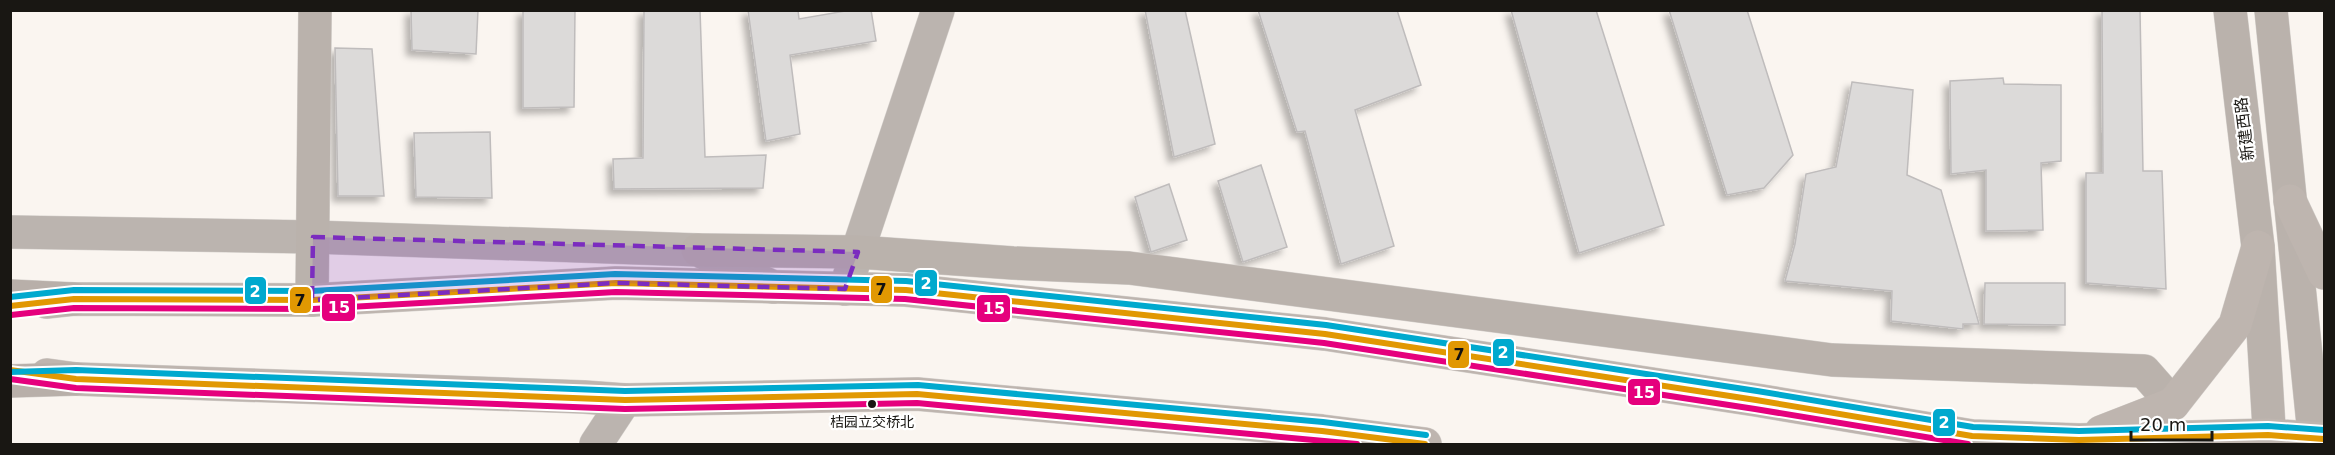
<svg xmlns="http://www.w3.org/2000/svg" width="2335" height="455" font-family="'DejaVu Sans','Noto Sans SC',sans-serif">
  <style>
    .building { fill: #dcdad9; stroke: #bfbcbc; stroke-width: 1.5; filter: url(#shadow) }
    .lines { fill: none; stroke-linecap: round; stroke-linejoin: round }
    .street-casing { stroke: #d5d1cd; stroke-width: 34 }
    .secondary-casing { stroke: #d5d1cd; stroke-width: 34 }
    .primary-casing { stroke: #d5d1cd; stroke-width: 34 }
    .highway-casing { stroke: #d5d1cd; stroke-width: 34 }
    .street { stroke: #bbb4af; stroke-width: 33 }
    .secondary { stroke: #bab2ac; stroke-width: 33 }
    .primary { stroke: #beb5af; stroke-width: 33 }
    .highway { stroke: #b8afa9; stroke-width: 33 }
    .bus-1-casing { stroke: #fff; stroke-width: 10 }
    .bus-2-casing { stroke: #fff; stroke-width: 10 }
    .bus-3-casing { stroke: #fff; stroke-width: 10 }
    .bus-1 { stroke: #e19802; stroke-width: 6 }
    .bus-2 { stroke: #e5007d; stroke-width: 6 }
    .bus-3 { stroke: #00a9ce; stroke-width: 6 }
    .marked { fill: #7b2cbf; fill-opacity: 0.2; stroke: #7b2cbf; stroke-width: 4.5; stroke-dasharray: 12 8; stroke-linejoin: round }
    .bus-dot { fill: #191713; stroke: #fff; stroke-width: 2 }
    .labels { text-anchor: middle; stroke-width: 4.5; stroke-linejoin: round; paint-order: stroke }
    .bus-label { font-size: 14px; fill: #191713; stroke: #fff }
    .street-label { font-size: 16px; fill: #191713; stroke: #fff }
    .line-badge { stroke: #fff; stroke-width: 2 }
    .badge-label { font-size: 16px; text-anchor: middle; font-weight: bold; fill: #fff }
    .pale-badge-label { font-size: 16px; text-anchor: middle; font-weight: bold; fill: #111 }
  </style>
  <defs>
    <filter id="shadow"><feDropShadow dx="-5.5" dy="5.5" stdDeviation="3" flood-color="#0004"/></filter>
  </defs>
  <rect width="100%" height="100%" fill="#faf5f0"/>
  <g class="building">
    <polygon points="411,10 478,10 476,54 412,50"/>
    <polygon points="523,10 575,10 574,107 523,108"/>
    <polygon points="644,10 700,10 705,157 766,155 763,188 614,189 613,159 643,158"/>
    <polygon points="748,10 798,10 799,19 851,10 871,10 876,41 790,55 800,134 766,141"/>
    <polygon points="1145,10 1185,10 1215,144 1174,157"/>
    <polygon points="1258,10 1397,10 1421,85 1355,110 1394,246 1341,264 1305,131 1297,132"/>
    <polygon points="1511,10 1596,10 1664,225 1579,253"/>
    <polygon points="1669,10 1747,10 1793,155 1764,188 1727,195"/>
    <polygon points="2102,10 2140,10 2143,171 2162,171 2166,289 2086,283 2086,173 2103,173"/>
    <polygon points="335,48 372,49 384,196 338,196"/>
    <polygon points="2003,78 2004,84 2061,85 2061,161 2041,163 2043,230 1986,231 1986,170 1951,174 1950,81"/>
    <polygon points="1852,82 1913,90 1907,175 1941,190 1979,324 1963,324 1963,329 1891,321 1892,291 1785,281 1795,244 1806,174 1836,167"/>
    <polygon points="490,132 492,198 416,197 414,133"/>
    <polygon points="1261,165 1287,247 1243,262 1218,181"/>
    <polygon points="1169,184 1187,240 1151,252 1135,197"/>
    <polygon points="1985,283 2065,283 2065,325 1984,324"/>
  </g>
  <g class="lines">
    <defs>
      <g id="street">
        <polyline points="10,232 313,237 698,250 773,287"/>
        <polyline points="845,289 938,10"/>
        <polyline points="596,444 625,400"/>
      </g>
      <g id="secondary">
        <polyline points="2230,10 2258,247 2270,444"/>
        <polyline points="2271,10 2315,444"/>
        <polyline points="698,250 858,252 1013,263 1129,268 1832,360 2144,371 2173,404"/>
        <polyline points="312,300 315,10"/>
      </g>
      <g id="primary">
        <polyline points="2290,201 2324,273"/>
        <polyline points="46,302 74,299 312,300 616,283 906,290 1325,334 1756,400 1972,436 2079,440 2268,435 2324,439"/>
        <polyline points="47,375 76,379 584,397 625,400 917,394 1322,431 1425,444"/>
        <polyline points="2101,432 2173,404 2235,325 2258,247"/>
      </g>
      <g id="highway">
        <polyline points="10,296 74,299"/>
        <polyline points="10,381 76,379"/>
      </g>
    </defs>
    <use href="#street" class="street-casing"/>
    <use href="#secondary" class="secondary-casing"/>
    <use href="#primary" class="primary-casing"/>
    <use href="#highway" class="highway-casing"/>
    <use href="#street" class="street"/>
    <use href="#secondary" class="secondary"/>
    <use href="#primary" class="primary"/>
    <use href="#highway" class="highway"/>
    <defs>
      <g id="bus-1">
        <polyline points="10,306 74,299 312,300 616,283 906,290 1325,334 1756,400 1972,436 2079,440 2268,435 2324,439"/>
        <polyline points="10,370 76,379 625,400 917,394 1322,431 1425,444"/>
      </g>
      <g id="bus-2">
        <polyline points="11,315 74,308 313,309 616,292 905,299 1324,343 1755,409 1968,444"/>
        <polyline points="10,379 76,388 625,409 917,403 1357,444"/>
      </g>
      <g id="bus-3">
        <polyline points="10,297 74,290 312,291 615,274 906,281 1326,325 1757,391 1973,427 2079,431 2268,426 2324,430"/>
        <polyline points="10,372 76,370 625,391 918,385 1323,422 1426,435"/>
      </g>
    </defs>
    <use href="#bus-1" class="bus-1-casing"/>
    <use href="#bus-2" class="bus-2-casing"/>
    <use href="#bus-3" class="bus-3-casing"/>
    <use href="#bus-1" class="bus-1"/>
    <use href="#bus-2" class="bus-2"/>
    <use href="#bus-3" class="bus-3"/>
  </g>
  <path class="marked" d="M313,237l545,15 -13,37 -229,-6 -304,17z"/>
  <circle class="bus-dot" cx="872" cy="404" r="5"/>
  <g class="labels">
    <g class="bus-label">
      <text x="872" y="427">桔园立交桥北</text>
    </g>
    <g class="street-label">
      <text transform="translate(2244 129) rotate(-97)" y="6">新建西路</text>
    </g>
  </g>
  <g class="line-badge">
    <rect x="914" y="269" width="24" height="28" rx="6" fill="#00a9ce"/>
    <rect x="870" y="275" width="23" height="29" rx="6" fill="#e19802"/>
    <rect x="244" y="276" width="23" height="29" rx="6" fill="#00a9ce"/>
    <rect x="289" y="286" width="23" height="28" rx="6" fill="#e19802"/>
    <rect x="321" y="293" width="35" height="29" rx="6" fill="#e5007d"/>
    <rect x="976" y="294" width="35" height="29" rx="6" fill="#e5007d"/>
    <rect x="1492" y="338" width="23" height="29" rx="6" fill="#00a9ce"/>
    <rect x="1447" y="340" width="23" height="29" rx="6" fill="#e19802"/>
    <rect x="1627" y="378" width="34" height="28" rx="6" fill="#e5007d"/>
    <rect x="1932" y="408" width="24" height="29" rx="6" fill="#00a9ce"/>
  </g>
  <g class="badge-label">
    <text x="926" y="289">2</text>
    <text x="255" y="297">2</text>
    <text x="339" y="313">15</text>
    <text x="994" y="314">15</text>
    <text x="1503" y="358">2</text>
    <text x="1644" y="398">15</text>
    <text x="1944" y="428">2</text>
  </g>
  <g class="pale-badge-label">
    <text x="881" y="295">7</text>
    <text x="300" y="306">7</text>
    <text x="1459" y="360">7</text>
  </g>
  <rect width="2335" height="455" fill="none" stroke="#191713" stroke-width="24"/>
  <path d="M2131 431v9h81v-9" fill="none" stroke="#191713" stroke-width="3"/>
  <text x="2140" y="431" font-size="18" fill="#191713" stroke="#ffffff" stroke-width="4.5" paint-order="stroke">20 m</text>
</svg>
